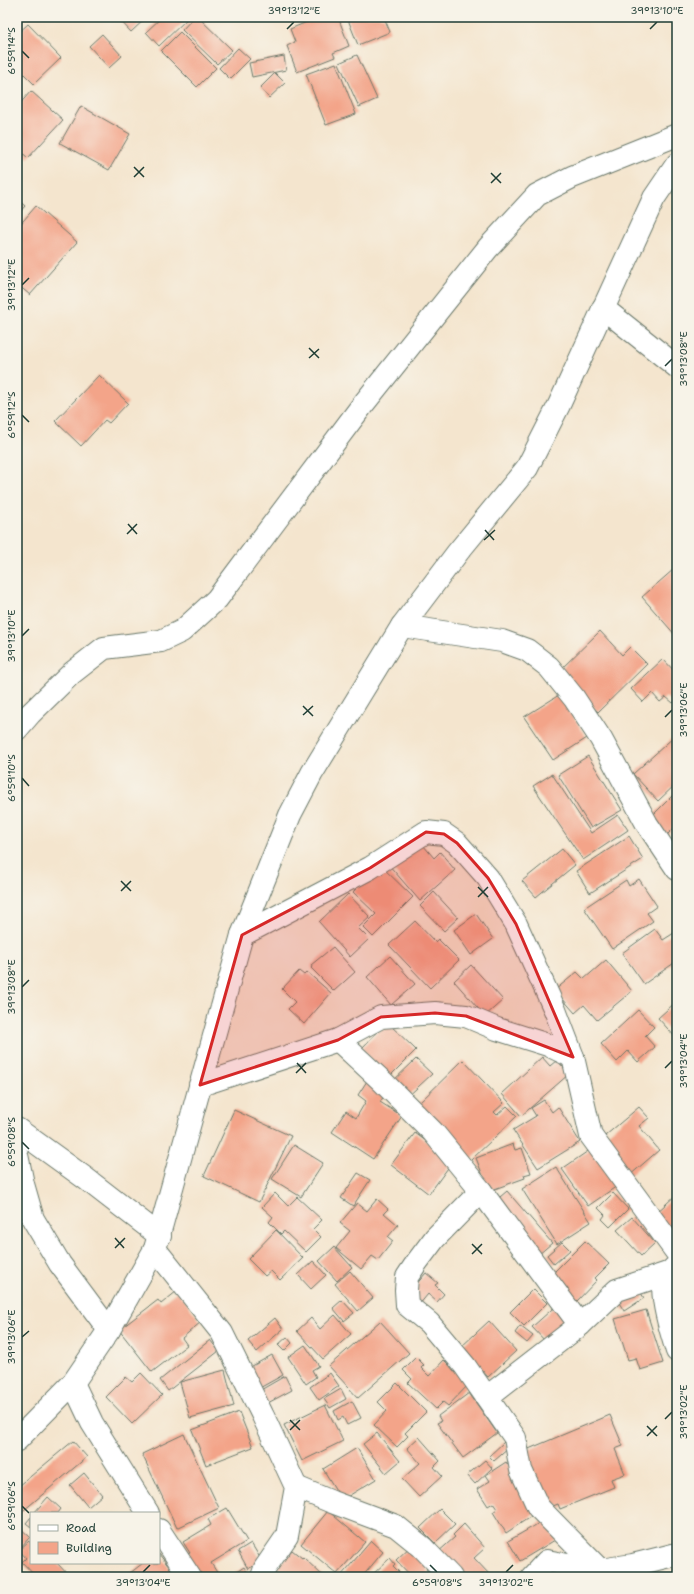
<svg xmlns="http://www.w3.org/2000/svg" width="694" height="1594" font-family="'Shantell Sans',sans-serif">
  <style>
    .building { fill: #f3a489 }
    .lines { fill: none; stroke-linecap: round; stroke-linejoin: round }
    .street-casing { stroke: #6a786a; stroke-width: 24 }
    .secondary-casing { stroke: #6a786a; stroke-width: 24 }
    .street { stroke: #fff; stroke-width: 22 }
    .secondary { stroke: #fff; stroke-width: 22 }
    .marked { fill: #d62828; fill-opacity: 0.2; stroke: #d62828; stroke-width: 3; stroke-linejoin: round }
    .ticks { fill: none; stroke: #1f3d34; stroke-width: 1.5 }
    .neatline { fill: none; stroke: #1f3d34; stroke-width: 1.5 }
    .ticks-label { font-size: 10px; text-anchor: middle; fill: #1f3d34 }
  </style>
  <rect width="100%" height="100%" fill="#f7f3e8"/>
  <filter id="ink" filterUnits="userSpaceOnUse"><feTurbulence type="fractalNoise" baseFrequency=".025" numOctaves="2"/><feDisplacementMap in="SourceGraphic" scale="8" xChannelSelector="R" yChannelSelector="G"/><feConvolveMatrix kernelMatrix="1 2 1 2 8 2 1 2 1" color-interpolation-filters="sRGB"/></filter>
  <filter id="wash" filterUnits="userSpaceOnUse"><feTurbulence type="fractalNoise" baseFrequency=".012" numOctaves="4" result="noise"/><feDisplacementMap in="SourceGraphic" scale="16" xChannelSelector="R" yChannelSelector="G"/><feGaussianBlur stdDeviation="0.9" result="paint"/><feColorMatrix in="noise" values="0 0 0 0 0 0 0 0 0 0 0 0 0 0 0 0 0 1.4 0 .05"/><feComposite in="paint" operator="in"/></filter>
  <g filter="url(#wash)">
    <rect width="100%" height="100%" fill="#f4e5ce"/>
    <g id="blocks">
      <g class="building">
        <polygon points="117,17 147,17 131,32"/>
        <polygon points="162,17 189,17 159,46 146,32"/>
        <polygon points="194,17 198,17 232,50 217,64 182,30"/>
        <polygon points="319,17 338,17 349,46 333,53 335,57 297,72 287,46 295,42 290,29"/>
        <polygon points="347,17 384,17 390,32 358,45"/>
        <polygon points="28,24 61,58 34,84 17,67 17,34"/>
        <polygon points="180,32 216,68 197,87 161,51"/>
        <polygon points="102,34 122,56 109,68 89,46"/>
        <polygon points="238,48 250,59 230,79 219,68"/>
        <polygon points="357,55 377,99 359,107 339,63"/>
        <polygon points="284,56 286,70 252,77 249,63"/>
        <polygon points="336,63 356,114 326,125 306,74"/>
        <polygon points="275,73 285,83 269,98 260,88"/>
        <polygon points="31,91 63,120 28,158 17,148 17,107"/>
        <polygon points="81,106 130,134 109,170 60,143"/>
        <polygon points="17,199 25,206 17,215"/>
        <polygon points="36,206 77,242 30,295 17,284 17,228"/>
        <polygon points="99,375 128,403 109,423 105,420 81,446 55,421"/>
        <polygon points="674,569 677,572 677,637 642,597"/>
        <polygon points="600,631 622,655 630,647 647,664 598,712 559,671"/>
        <polygon points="663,659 677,674 677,699 673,703 666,697 660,702 652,693 643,702 631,689"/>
        <polygon points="559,695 587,738 553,760 524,717"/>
        <polygon points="676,735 677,737 677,783 658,801 633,774"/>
        <polygon points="588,756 622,810 591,828 558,775"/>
        <polygon points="552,774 591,833 618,815 628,830 583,860 533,786"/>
        <polygon points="673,795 677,799 677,818 674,821 677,825 667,835 651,817"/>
        <polygon points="629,836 643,859 590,893 576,871"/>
        <polygon points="418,839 434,858 440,852 455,870 420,901 388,864"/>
        <polygon points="562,849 575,865 536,897 522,881"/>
        <polygon points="380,865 413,897 373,937 363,927 376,914 353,892"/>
        <polygon points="639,879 657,906 647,913 653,921 612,949 584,908 626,880 629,886"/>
        <polygon points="434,892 458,918 444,931 420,906"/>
        <polygon points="348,894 370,917 358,928 369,939 350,957 319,922"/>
        <polygon points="476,914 493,939 471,955 454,930"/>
        <polygon points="415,921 435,942 438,939 459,960 430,988 389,945"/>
        <polygon points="655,929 663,940 674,933 677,937 677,961 644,984 622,953"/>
        <polygon points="333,947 355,972 334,991 311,968 312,967 311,965"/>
        <polygon points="390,956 415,984 391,1005 367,977"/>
        <polygon points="606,960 632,991 597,1020 584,1005 575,1013 555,990 577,972 584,979"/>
        <polygon points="471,965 503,1000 485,1016 454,981"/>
        <polygon points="299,971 304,975 307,972 331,993 304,1024 288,1009 295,1002 282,989"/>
        <polygon points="677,1001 677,1039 658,1018"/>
        <polygon points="638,1010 654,1027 645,1036 655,1047 638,1062 628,1051 617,1062 601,1044"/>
        <polygon points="387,1022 416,1050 386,1080 362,1048"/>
        <polygon points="542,1057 550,1066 557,1060 569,1074 521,1116 502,1094"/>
        <polygon points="416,1059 432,1074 404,1100 390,1084"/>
        <polygon points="463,1060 504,1103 494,1112 497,1115 507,1106 517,1116 471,1160 417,1105"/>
        <polygon points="367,1081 386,1093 380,1102 402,1116 373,1159 332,1132 346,1111 356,1118 366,1101 358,1095"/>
        <polygon points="544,1100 552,1112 558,1107 580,1142 538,1168 513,1130 536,1116 531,1108"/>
        <polygon points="639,1107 649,1118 639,1126 659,1150 629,1176 599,1141"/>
        <polygon points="234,1110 291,1136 259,1202 204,1176"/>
        <polygon points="415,1133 453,1161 429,1194 391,1165"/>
        <polygon points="513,1144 515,1150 522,1148 531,1173 524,1175 525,1178 489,1191 476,1158"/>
        <polygon points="294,1145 323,1163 301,1197 272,1179"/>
        <polygon points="591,1149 617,1186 588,1206 562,1169"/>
        <polygon points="556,1167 591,1222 557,1244 522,1189"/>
        <polygon points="358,1173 370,1180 353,1206 341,1198"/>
        <polygon points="507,1191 552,1243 538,1255 493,1203"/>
        <polygon points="275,1193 288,1206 297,1197 322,1220 313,1229 321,1237 306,1252 284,1231 281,1234 269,1222 273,1217 262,1207"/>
        <polygon points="613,1193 628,1209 610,1227 602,1219 605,1215 598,1208"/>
        <polygon points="677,1194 677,1230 673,1234 655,1214"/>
        <polygon points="377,1199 388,1209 384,1213 398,1225 388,1237 393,1241 378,1260 372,1256 361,1269 336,1248 350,1231 340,1223 357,1203 367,1211"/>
        <polygon points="632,1217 655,1243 641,1256 617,1230"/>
        <polygon points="276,1230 303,1258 280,1280 271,1271 265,1276 248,1259"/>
        <polygon points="585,1241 609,1264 595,1278 597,1280 577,1301 551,1275"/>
        <polygon points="562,1242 570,1250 554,1264 547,1255"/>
        <polygon points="334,1247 352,1267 337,1281 319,1261"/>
        <polygon points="313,1261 326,1275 311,1289 298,1275"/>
        <polygon points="350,1271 373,1298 358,1311 335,1284"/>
        <polygon points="426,1273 438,1283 435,1285 444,1294 437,1302 428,1294 419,1305 408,1294"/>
        <polygon points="638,1288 644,1298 624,1311 618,1301"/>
        <polygon points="533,1289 547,1303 524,1326 510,1312"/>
        <polygon points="177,1291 201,1322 182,1338 187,1345 152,1372 119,1330 158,1300 161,1304"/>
        <polygon points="342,1300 354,1313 344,1321 333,1308"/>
        <polygon points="559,1303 572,1318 546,1342 532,1327"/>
        <polygon points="646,1310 663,1363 640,1370 636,1358 628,1360 615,1319"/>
        <polygon points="335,1315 351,1334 323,1359 297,1331 311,1318 320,1329"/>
        <polygon points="275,1318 283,1329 257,1352 248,1341"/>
        <polygon points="380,1321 409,1353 358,1398 329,1366"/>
        <polygon points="489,1321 516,1351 488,1377 461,1347"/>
        <polygon points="520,1326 533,1336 527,1343 515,1333"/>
        <polygon points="287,1337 292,1343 284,1351 278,1345"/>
        <polygon points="210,1340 219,1351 168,1391 160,1380"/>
        <polygon points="305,1345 319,1366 312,1370 316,1377 306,1384 288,1357"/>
        <polygon points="272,1355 283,1375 256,1390 245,1370"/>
        <polygon points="416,1357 424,1365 421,1368 429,1376 444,1360 469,1384 448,1406 443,1402 436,1409 408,1383 412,1379 403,1370"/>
        <polygon points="225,1370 234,1406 190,1418 180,1382"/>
        <polygon points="141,1373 162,1395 132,1424 106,1397 126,1377 132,1382"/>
        <polygon points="330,1373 339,1386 319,1400 310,1387"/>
        <polygon points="285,1376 292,1390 266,1404 259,1391"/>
        <polygon points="397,1383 426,1412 405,1433 408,1436 397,1447 374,1425 387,1411 378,1402"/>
        <polygon points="341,1389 346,1399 330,1408 324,1399"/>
        <polygon points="469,1393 497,1433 463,1458 437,1423 441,1421 438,1416"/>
        <polygon points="352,1401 361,1418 347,1425 343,1417 338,1420 334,1411"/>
        <polygon points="325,1405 343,1441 302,1461 284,1425"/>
        <polygon points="239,1412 253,1447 206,1465 192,1430"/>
        <polygon points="610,1415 623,1446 615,1449 625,1474 611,1479 614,1487 560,1509 558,1504 543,1510 519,1453"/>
        <polygon points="377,1433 400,1461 386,1473 363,1444"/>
        <polygon points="184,1434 219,1508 177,1528 142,1454"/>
        <polygon points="419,1437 440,1461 434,1467 442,1476 419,1497 402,1479 420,1463 407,1448"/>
        <polygon points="73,1441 87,1457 17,1516 17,1484 19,1486"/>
        <polygon points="504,1442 509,1448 494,1461 489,1456"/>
        <polygon points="357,1448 376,1479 342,1500 323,1469"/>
        <polygon points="485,1460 492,1468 475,1484 467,1475"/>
        <polygon points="506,1462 539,1511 506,1533 493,1512 497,1509 493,1503 488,1506 477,1489 490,1481 486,1475"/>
        <polygon points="84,1473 102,1495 88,1507 70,1485"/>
        <polygon points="48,1497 61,1509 58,1513 34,1513"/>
        <polygon points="227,1508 247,1541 211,1563 218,1574 213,1577 199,1577 186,1555 190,1553 183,1542 211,1525 208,1519"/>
        <polygon points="440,1509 455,1524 435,1543 420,1528"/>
        <polygon points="328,1511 365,1542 337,1574 301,1544"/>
        <polygon points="31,1517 31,1527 26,1523"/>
        <polygon points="548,1518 560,1537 520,1561 508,1541"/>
        <polygon points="464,1524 485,1548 474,1558 490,1575 488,1577 459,1577 437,1553 455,1537 453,1535"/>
        <polygon points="19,1527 30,1537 19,1549 17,1547 17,1529"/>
        <polygon points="29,1541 31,1544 31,1563 57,1563 70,1577 36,1577 22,1562 26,1558 19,1550"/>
        <polygon points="371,1541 383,1552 362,1577 340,1577"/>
        <polygon points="251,1543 262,1561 248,1569 238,1551"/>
        <polygon points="414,1543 432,1563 426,1569 429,1573 424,1577 412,1577 396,1560"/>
        <polygon points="292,1550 302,1558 303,1557 324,1577 273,1577 271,1575"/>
        <polygon points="159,1554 177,1577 125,1577 143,1563 159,1563"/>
        <polygon points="390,1558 395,1564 393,1566 401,1574 403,1572 407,1577 370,1577"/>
        <polygon points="649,1564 660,1577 634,1577"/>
        <polygon points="244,1567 250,1577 238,1577 235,1573"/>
        <polygon points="551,1568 559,1577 541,1577"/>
      </g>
    </g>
  </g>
  <g filter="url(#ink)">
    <use href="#blocks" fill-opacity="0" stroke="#6a786a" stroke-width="1"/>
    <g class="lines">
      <defs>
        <g id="street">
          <polyline points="603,308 677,367"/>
          <polyline points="402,626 502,641 527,650 549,667 574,698 601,739 647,824 677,869"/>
          <polyline points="17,729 30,714 72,673 104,648 161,641 182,631 217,599 361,407 488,248 537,195 572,177 677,135"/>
          <polyline points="242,935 370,868 426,832 444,834 457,843 488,878 516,924 555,1010 573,1057 591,1136 677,1253"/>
          <polyline points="338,1040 382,1081 433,1132 481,1191 580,1325"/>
          <polyline points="200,1085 338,1040 381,1017 435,1013 466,1016 497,1029 548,1045 573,1057"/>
          <polyline points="17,1129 85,1178 160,1236"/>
          <polyline points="17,1155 23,1184 33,1219 60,1264 109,1330"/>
          <polyline points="481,1191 435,1238 417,1262 407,1277 406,1290 407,1305 429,1323 465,1366 515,1438 521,1470 538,1507 600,1570"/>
          <polyline points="155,1249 222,1333 263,1416 296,1487 287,1536 265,1568 262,1577"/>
          <path d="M676,1266c-5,5 -10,9 -12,15 -4,16 8,54 13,70"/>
          <polyline points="73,1383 92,1423 148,1513"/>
          <polyline points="487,1397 580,1325 617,1290 668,1273"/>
          <polyline points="296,1487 332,1502 396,1526 422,1547 451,1577"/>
          <polyline points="159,1530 190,1577"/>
          <polyline points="532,1577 547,1561 578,1567 600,1570 633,1565 677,1554"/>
        </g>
        <polyline id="secondary" points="17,1440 73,1383 109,1330 155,1249 242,935 290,815 312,773 402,626 458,552 527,468 559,405 654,198 677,164"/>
      </defs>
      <use href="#street" class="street-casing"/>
      <use href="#secondary" class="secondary-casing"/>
      <use href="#street" class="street"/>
      <use href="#secondary" class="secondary"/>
    </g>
  </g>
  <path class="marked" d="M426,832l18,2 13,9 31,35 28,46 57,133 -107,-41 -31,-3 -54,4 -43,23 -138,45 42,-150 128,-67z"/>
  <path class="ticks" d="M287,29l7,-7M650,29l7,-7M22,51l7,7M134,167l10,10M491,173l10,10M134,177l10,-10M491,183l10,-10M22,285l7,-7M309,348l10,10M309,358l10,-9M665,366l7,-7M22,415l7,7M128,524l9,10M485,530l9,10M127,534l10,-10M484,540l11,-10M22,636l7,-7M303,706l10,10M303,715l10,-9M665,717l7,-7M22,778l7,8M121,881l10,10M478,887l10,10M121,891l10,-10M478,897l10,-10M22,987l7,-7M297,1063l9,10M665,1068l7,-7M296,1073l10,-10M22,1142l7,7M115,1238l9,10M472,1244l10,10M115,1248l10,-10M472,1254l10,-10M22,1337l7,-6M665,1419l7,-7M290,1420l10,10M647,1426l10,10M290,1430l10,-10M647,1436l10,-10M22,1506l7,7M430,1565l7,7M143,1572l7,-7M506,1572l7,-7"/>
  <rect width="694" height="1594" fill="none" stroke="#f7f3e8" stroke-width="44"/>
  <rect x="30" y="1512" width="130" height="52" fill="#f7f3e8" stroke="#a1aaa0"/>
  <rect x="38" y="1525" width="20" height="6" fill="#ffffff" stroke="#a1aaa0"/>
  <text x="66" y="1532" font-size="12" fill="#1f3d34">Road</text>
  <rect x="38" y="1542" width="20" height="12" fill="#f3a489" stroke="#a1aaa0"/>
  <text x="66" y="1552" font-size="12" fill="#1f3d34">Building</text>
  <rect x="22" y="22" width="650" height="1550" class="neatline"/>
  <g class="ticks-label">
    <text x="294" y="14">39°13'12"E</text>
    <text x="657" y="14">39°13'10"E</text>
    <text transform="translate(11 51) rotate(-90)" y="4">6°59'14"S</text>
    <text transform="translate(11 285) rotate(-90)" y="4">39°13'12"E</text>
    <text transform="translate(683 359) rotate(-90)" y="4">39°13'08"E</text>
    <text transform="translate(11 415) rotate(-90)" y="4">6°59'12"S</text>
    <text transform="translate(11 636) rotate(-90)" y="4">39°13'10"E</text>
    <text transform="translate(683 710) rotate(-90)" y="4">39°13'06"E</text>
    <text transform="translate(11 778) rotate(-90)" y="4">6°59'10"S</text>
    <text transform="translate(11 987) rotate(-90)" y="4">39°13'08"E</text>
    <text transform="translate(683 1061) rotate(-90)" y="4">39°13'04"E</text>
    <text transform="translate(11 1142) rotate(-90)" y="4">6°59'08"S</text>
    <text transform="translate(11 1337) rotate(-90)" y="4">39°13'06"E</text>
    <text transform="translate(683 1412) rotate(-90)" y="4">39°13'02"E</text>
    <text transform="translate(11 1506) rotate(-90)" y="4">6°59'06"S</text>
    <text x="143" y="1586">39°13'04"E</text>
    <text x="437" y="1586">6°59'08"S</text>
    <text x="506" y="1586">39°13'02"E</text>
  </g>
</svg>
